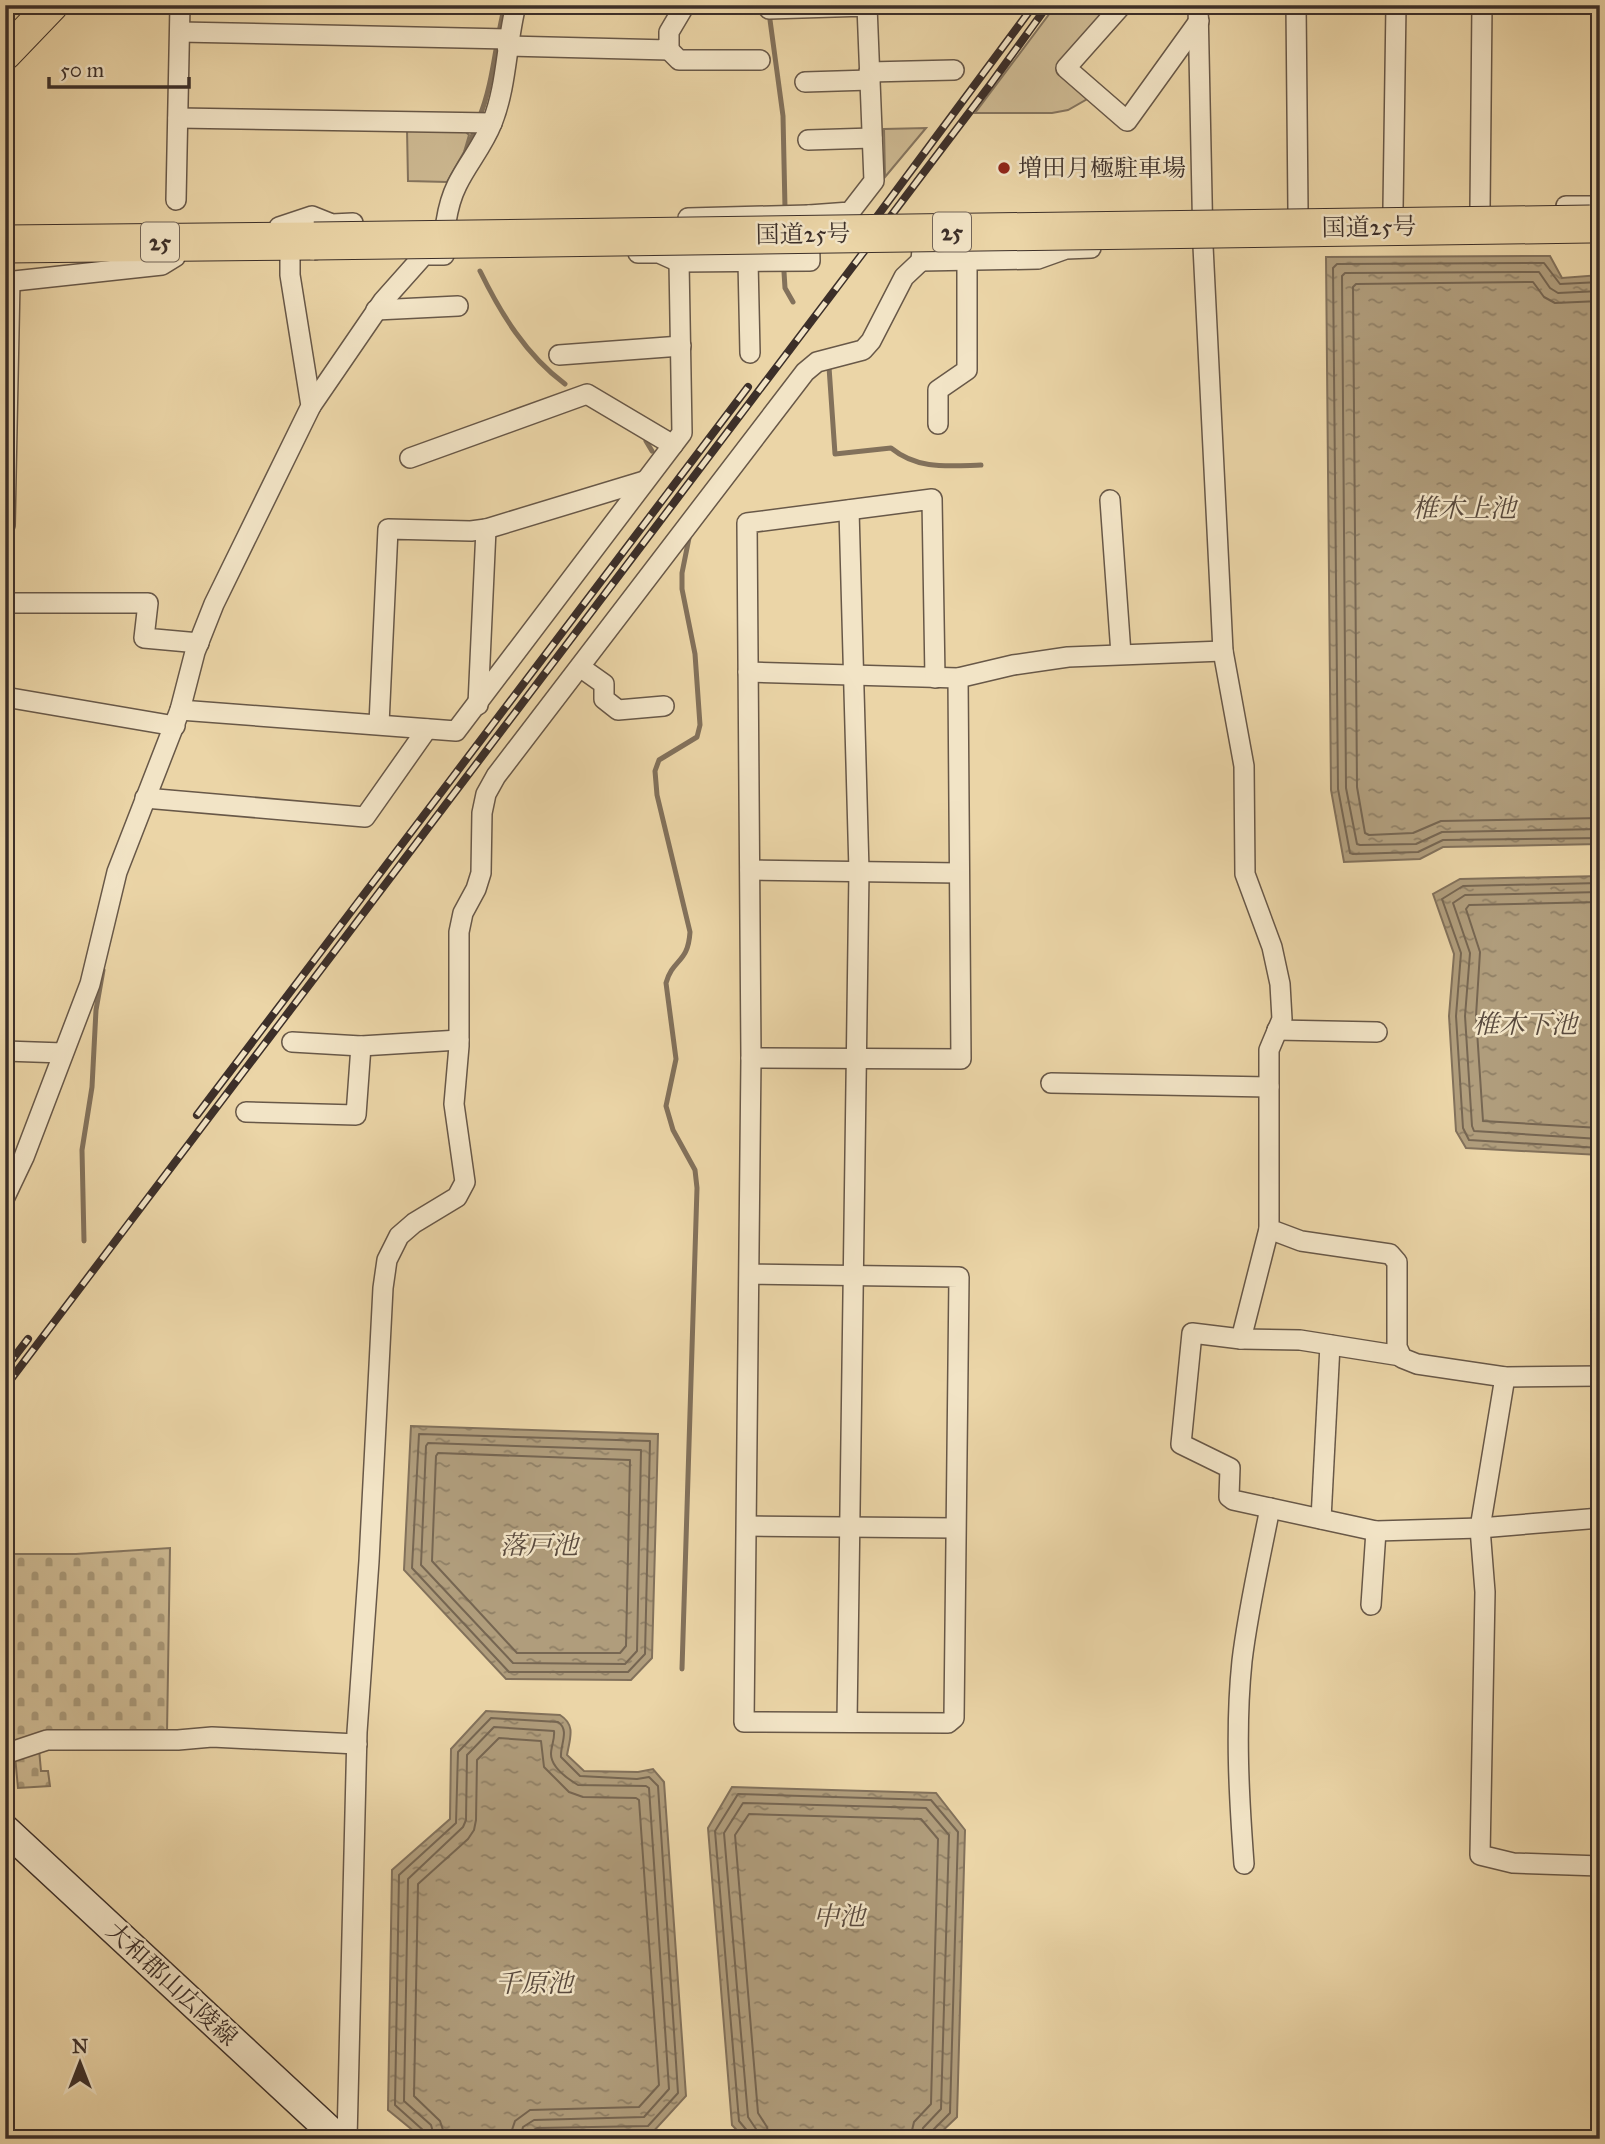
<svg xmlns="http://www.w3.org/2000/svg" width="1605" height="2144" font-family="'IM FELL Great Primer','Noto Serif JP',serif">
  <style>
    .green { fill: #cdb992; stroke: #84745e; stroke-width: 2 }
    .cemetery { fill: url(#cemetery-stones); stroke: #84745e; stroke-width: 2 }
    .water { fill: url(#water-ripples); stroke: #82715b; stroke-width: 2 }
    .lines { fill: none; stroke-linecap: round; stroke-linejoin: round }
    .shore { stroke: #766652; stroke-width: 2 }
    .stream { stroke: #82715b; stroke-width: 5 }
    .street-casing { stroke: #685848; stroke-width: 22 }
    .secondary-casing { stroke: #3c2f29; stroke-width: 31 }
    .primary-casing { stroke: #3c2f29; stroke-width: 34 }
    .highway-casing { stroke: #3c2f29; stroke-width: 39 }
    .street { stroke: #f2e4c6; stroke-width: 19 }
    .secondary { stroke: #f2e4c6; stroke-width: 28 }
    .primary { stroke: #ebd5a7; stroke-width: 32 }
    .highway { stroke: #ebd5a7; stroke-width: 37 }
    .rail-casing { stroke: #3c2f29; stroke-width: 8 }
    .rail { stroke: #f2e4c6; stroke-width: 5; stroke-dasharray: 16; stroke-linecap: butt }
    .highway-bridge-casing { stroke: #3c2f29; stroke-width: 39; stroke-linecap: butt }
    .highway-bridge { stroke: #ebd5a7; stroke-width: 37 }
    .poi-dot { fill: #8f2418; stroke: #f2e4c6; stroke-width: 2.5 }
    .labels { text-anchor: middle; stroke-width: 5; stroke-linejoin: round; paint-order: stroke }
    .shield { fill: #f2e4c6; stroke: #736558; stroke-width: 2 }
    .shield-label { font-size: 23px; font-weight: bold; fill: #3c2f29 }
    .poi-label { font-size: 24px; fill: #3c2f29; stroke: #f2e4c6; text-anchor: start }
    .street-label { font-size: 24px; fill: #3c2f29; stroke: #f2e4c6 }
    .water-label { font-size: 26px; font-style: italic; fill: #594a3e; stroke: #f2e4c6 }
  </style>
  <defs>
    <pattern id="cemetery-stones" width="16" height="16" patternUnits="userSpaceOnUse" patternTransform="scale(1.75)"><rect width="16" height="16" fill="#cdb992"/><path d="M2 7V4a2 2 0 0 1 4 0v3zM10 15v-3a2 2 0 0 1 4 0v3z" fill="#a89777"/></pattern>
    <pattern id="water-ripples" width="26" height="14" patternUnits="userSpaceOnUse" patternTransform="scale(1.75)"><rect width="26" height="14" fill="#b09d7c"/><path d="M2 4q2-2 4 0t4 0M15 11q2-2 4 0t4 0" fill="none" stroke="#908066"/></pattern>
  </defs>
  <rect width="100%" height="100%" fill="#ebd5a7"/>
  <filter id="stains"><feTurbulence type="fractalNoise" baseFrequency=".00286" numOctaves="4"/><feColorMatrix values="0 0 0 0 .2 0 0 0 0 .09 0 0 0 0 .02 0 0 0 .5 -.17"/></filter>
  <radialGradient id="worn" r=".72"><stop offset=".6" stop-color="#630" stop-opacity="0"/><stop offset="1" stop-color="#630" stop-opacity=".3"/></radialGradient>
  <g class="green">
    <polygon points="1056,5 1115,5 1060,68 1089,98 1068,110 1052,113 975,113"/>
    <polygon points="926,128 885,177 884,129"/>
    <polygon points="407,129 463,129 469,135 464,152 447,182 408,181"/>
  </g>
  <g class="cemetery">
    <polygon points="170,1548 167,1733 5,1750 5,1554 76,1554"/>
    <polygon points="39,1749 41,1771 48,1771 50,1786 18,1788 15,1756"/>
  </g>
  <g class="water">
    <polygon points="1550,256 1562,278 1600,275 1600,844 1443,847 1420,859 1344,862 1331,790 1326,257"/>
    <polygon points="1600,876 1600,1155 1466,1148 1456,1131 1449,1016 1454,954 1433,894 1460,879"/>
    <polygon points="411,1426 658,1434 652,1658 631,1680 506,1679 404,1570"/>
    <path d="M486,1711l74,4c16,10 10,23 7,40l17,16 54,1 15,-3 11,13 22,314 -34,37 -231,4 -33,-27 4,-240 58,-51 1,-70z"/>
    <polygon points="732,1787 936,1793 965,1830 957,2117 934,2139 745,2139 732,2125 708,1828"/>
  </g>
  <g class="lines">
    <g class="shore">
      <polyline points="1600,282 1560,284 1544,263 1337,264 1333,268 1338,789 1350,853 1353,854 1418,852 1443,840 1600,838"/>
      <polyline points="1600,291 1558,293 1550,288 1539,272 1345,273 1342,276 1346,788 1357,844 1360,845 1416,844 1442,832 1600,829"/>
      <polyline points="1600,301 1555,303 1544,297 1533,282 1356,284 1353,287 1357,787 1365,833 1369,835 1413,833 1441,821 1600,818"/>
      <polyline points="1600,883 1463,886 1442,899 1461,953 1456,1016 1463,1128 1469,1140 1600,1148"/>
      <polyline points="1600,892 1465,895 1453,903 1470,953 1465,1016 1472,1126 1474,1131 1600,1139"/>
      <polyline points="1600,902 1469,905 1466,909 1480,952 1476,1016 1483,1121 1600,1128"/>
      <polygon points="419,1434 650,1441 645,1654 628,1672 509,1672 412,1568"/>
      <polygon points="428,1443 641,1450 637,1651 625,1664 513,1663 421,1565 426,1446"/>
      <polygon points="438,1453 630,1460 626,1646 620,1653 517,1653 432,1561 436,1456"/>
      <path d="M426,2139l-2,-8 -29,-26 4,-230 57,-52 2,-71 33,-34 67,4c12,8 2,23 3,35l19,19 57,3 12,-2 9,9 20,307 -30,33 -111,2 -7,4 -1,7"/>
      <path d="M435,2139l-4,-14 -27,-24 4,-222 55,-52 3,-7 1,-65 27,-28 60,4c1,8 -3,15 -3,23 0,13 17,25 27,31l68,1 3,2 20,301 -25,28 -110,3 -11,7 -3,12"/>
      <polyline points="446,2139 440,2121 414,2096 418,1884 468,1839 474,1830 476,1820 477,1760 499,1738 541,1741 544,1767 569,1792 583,1797 636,1798 639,1800 659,2085 639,2107 530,2110 515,2121 509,2139"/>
      <polyline points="749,2139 749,2133 739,2121 715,1831 738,1794 931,1800 958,1832 950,2113 931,2132 929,2139"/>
      <polyline points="758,2139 756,2129 748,2117 724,1833 743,1803 926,1808 949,1835 941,2109 923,2128 921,2139"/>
      <polyline points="769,2139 767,2127 758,2113 735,1835 749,1814 921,1819 938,1839 931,2104 914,2122 910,2139"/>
    </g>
    <g class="stream">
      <polyline points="770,20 783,116 785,208"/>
      <path d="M479,118c15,-36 16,-76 26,-113"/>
      <polyline points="465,154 476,127"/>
      <path d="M480,271c21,43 46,84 85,113"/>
      <polyline points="784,272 785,288 793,302"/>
      <path d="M829,367l6,87 56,-6c27,22 57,18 90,17"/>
      <polyline points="646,441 652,451"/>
      <polyline points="84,1241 82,1150 92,1087 96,1010 103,970"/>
      <path d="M682,1669l15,-481 -2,-18 -22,-40 -7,-24 10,-47 -10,-76c7,-25 22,-19 24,-51l-33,-137 -2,-24 4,-11 38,-23 3,-12 -5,-71 -13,-65v-16l8,-40"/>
    </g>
    <defs>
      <g id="street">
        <polyline points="768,5 769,9 867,6 874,181 850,212 809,215"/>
        <polyline points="1122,5 1066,68 1127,121 1199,21"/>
        <polyline points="1198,5 1203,246 1223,651 1244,766 1245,874 1272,947 1280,984 1282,1019 1269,1050 1269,1229 1301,1241 1390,1254 1397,1262 1397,1347 1402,1358 1417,1364 1505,1377 1600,1376"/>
        <polyline points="1296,5 1298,210"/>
        <polyline points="180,32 508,39"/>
        <polyline points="507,46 669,50 669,32 685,5"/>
        <polyline points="669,50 679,60 760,60"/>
        <polyline points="869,72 954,70"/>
        <polyline points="805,82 870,80"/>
        <polyline points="178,118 492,123"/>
        <polyline points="808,140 872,138"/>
        <polyline points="176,200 180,5"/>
        <polyline points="1566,206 1600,206"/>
        <polyline points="1393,208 1396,5"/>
        <polyline points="1480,208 1482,5"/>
        <path d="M446,222c2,-13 5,-25 11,-37 10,-21 26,-39 35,-62 15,-37 14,-79 24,-118"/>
        <polyline points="922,249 921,261 1038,259 1066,249 1091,248"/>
        <polyline points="638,253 659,253 679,262 810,261 809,215 688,218"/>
        <polyline points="748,261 750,353"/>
        <polyline points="5,282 162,265 175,257 176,242"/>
        <polyline points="376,310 458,306"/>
        <polyline points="559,355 681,346"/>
        <polyline points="311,406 383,301 424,255 444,255"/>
        <polyline points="938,424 938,390 967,370 967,260"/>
        <polyline points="410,458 587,394 673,445"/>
        <polyline points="1110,500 1121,654"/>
        <polyline points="5,525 10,281"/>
        <polyline points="5,603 148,603 144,638 199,643"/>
        <polyline points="580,667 604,684 604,699 618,710 664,706"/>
        <polyline points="748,672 958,678 1013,665 1068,657 1223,651"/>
        <polyline points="5,697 175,726"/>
        <polyline points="478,705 486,529"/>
        <polyline points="180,710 456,731 682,433 679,262"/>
        <polyline points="379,724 388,529 471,531 486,529 644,481"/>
        <polyline points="145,798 365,817 427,729"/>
        <polyline points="750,870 959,873"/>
        <polyline points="1277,1030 1377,1032"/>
        <polyline points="292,1042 361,1046 459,1040"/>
        <polyline points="5,1051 63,1053"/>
        <polyline points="751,1058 961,1059 958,678"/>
        <polyline points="1051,1083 1269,1087"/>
        <polyline points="246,1112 356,1115 361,1046"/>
        <polyline points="5,1197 24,1157 90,984 117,872 180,710 195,652 214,604 311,406 290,275 290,256 280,241 279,227 312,216 332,224 353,223"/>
        <polyline points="749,1274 959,1277 954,1718 948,1723 744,1722 751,1058 747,523 932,499 935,678"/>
        <polyline points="1241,1339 1269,1229"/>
        <polyline points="1401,1356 1300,1340 1241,1339 1192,1333 1181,1444 1230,1468 1229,1497 1233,1500 1376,1531 1480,1528 1600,1518"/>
        <polyline points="1505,1377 1480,1528 1485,1592 1480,1855 1513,1863 1600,1866"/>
        <polyline points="1321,1519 1330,1345"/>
        <polyline points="747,1526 955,1528"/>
        <polyline points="1371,1605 1376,1531"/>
        <polyline points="847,1722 859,871 849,510"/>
        <polyline points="5,1754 47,1740 178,1740 212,1737 357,1744"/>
        <path d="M1244,1864c-5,-67 -9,-135 -2,-203 6,-51 18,-102 28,-153"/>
        <polyline points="347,2139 357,1732 369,1561 383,1288 387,1260 399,1236 414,1223 457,1197 465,1182 454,1104 459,1046 459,932 463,913 476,889 481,873 482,813 486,794 496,776 805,372 817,362 863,350 871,341 904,277 921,261"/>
      </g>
      <polyline id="secondary" points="5,1829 339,2139"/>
      <polyline id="primary" points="5,54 52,5"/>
      <polyline id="highway" points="5,244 314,241"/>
    </defs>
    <use href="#street" class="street-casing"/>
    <use href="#secondary" class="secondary-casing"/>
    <use href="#primary" class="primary-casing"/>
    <use href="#highway" class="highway-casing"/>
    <use href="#street" class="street"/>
    <use href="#secondary" class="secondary"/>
    <use href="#primary" class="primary"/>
    <use href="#highway" class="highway"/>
    <defs>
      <g id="rail">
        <polyline points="867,230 1034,5"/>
        <polyline points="197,1115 748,387"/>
        <polyline points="5,1369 28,1339"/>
        <polyline points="5,1387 990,85 1048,5"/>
      </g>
    </defs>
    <use href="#rail" class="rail-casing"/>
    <use href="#rail" class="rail"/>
    <defs>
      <polyline id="highway-bridge" points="314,241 1590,224"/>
    </defs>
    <use href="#highway-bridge" class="highway-bridge-casing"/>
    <use href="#highway-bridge" class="highway-bridge"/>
  </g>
  <circle class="poi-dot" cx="1004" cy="168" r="7"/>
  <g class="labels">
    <g class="shield">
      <rect x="933" y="212.5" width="38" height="39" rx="5"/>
      <rect x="141" y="222.5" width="38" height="39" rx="5"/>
    </g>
    <g class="shield-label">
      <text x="952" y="240">25</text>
      <text x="160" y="250">25</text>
    </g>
    <g class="poi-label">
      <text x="1018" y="176">増田月極駐車場</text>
    </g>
    <g class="street-label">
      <text transform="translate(1369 227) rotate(-1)" y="8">国道25号</text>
      <text transform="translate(803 234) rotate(-1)" y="8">国道25号</text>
      <text transform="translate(172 1984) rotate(43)" y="8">大和郡山広陵線</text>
    </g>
    <g class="water-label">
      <text x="1464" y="517">椎木上池</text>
      <text x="1525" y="1033">椎木下池</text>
      <text x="539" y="1554">落戸池</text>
      <text x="839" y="1925">中池</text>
      <text x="534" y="1992">千原池</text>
    </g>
  </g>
  <rect width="1605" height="2144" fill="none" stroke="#ebd5a7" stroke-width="28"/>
  <rect x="7" y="7" width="1591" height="2130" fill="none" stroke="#3c2f29" stroke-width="3.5"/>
  <rect x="14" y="14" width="1577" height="2116" fill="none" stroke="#3c2f29" stroke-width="2"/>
  <g transform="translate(80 2063)" stroke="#f2e4c6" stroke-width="5" paint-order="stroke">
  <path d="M0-5L12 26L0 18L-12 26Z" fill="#3c2f29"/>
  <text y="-10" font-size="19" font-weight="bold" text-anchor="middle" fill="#3c2f29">N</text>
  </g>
  <path d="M49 77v10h140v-10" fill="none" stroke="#3c2f29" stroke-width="3.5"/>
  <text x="60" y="77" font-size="21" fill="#3c2f29" stroke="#f2e4c6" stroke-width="5" paint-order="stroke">50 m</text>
  <rect width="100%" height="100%" filter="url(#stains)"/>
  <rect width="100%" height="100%" fill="url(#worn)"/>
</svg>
